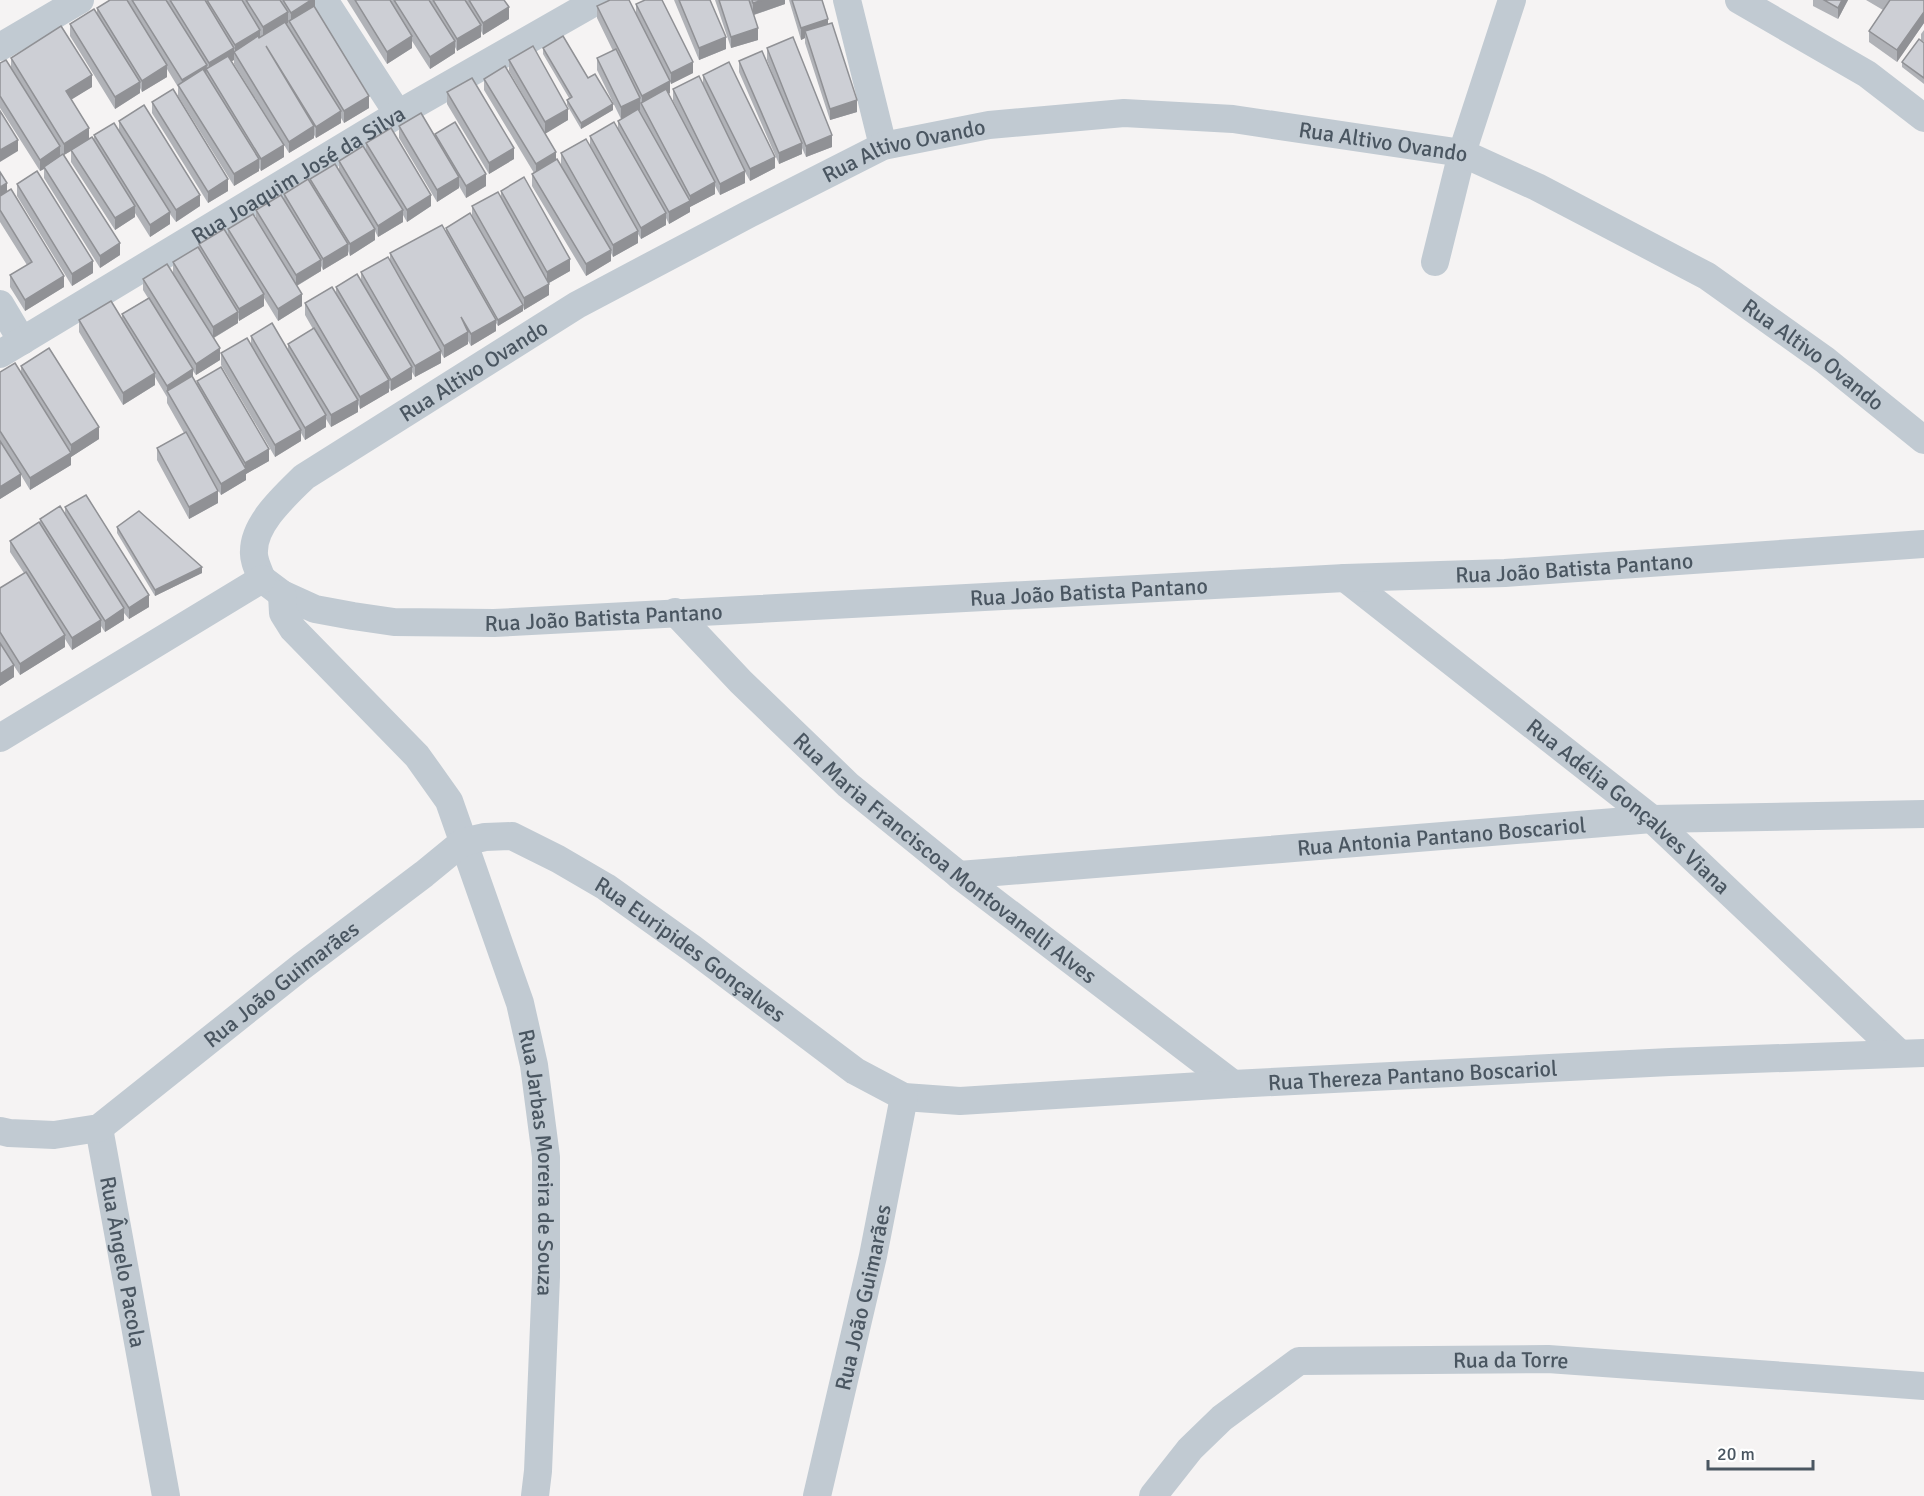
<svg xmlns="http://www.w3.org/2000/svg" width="1924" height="1496" font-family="Signika,sans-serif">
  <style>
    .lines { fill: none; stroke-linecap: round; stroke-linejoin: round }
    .minor { stroke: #c1cad2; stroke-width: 28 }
    .wall { fill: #b0b2b7 }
    .shaded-wall { fill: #909195 }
    .building { fill: #cdcfd5; stroke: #909195; stroke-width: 1.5 }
    .labels { text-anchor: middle; stroke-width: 6; stroke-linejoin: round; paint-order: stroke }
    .street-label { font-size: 22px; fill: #4a5661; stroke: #fff }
  </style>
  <rect width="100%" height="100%" fill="#f5f3f3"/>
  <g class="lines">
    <g class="minor">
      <polyline points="324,0 398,114"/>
      <polyline points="847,0 883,146"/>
      <polyline points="1739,0 1867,74 1924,118"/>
      <polyline points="0,47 80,0"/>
      <polyline points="1435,262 1462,153 1512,0"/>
      <polyline points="0,304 22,341"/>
      <path id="s1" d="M0,354l398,-240 200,-114"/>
      <path id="s2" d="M1345,578l307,241 247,234"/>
      <path id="s3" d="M262,579c-3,-8 -9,-19 -8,-28 0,-28 31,-55 50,-74l273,-172 172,-91 134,-68 106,-21 135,-12 109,6 229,34 75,34 170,89 118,84 99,80"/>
      <path id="s4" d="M262,579l20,15 33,15 38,7 41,6 100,1 851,-45 160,-5 419,-29"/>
      <path id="s5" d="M282,594l1,19 10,16 124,127 32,45 71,202 14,62 12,92v120l-8,194 -3,25"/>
      <path id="s6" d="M675,612l66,70 107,103 111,90 274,209"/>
      <polyline points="0,738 262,579"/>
      <path id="s7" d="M959,875l693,-56 272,-5"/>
      <path id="s8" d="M99,1128l67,368"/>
      <path id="s9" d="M0,1131l9,2 45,2 45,-7 202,-161 123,-93 39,-32 22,-5 27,-1 46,23 48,28 87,62 162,122 49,26 56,4 273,-17 437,-22 254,-9"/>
      <path id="s10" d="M817,1496l56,-240 31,-159"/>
      <path id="s11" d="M1153,1496l37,-47 32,-31 77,-57 249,-2 376,27"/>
    </g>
  </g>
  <g class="wall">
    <polygon points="110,0 315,0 315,9 369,108 344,123 341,118 341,123 316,138 314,135 314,138 289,153 234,64 234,60 231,61 284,157 261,171 259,168 259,171 234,186 178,96 178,87 167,69 167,77 142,92 140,88 140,93 115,109 70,36 70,24 97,13 97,8"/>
    <polygon points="347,0 504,0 509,19 483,35 481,31 481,37 457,51 455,47 455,53 430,69 412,41 412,48 387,64"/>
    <polygon points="674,0 710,0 726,49 699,60"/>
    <polygon points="715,0 785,0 785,4 754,15 758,40 731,48"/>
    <polygon points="789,0 822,0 828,24 857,112 830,120 805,43 805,38 801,40"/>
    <polygon points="1813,0 1848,0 1838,19 1813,6"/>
    <polygon points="1866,0 1924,0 1924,23 1897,62 1869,42 1869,31 1883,10"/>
    <polygon points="636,4 693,73 671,84 670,82 670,93 669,94 687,129 673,101 673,89 703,85 703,75 775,168 750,181 745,172 745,183 720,195 715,186 715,194 690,207 690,212 669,224 666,218 666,225 641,239 638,234 638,243 613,257 611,253 611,261 586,276 532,186 532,174 534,173 484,90 484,79 527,102 509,71 509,60 568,120 545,133 556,159 576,192 561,165 561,153 590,145 590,136 618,128 618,121 621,119 597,70 597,58 613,51 597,18 597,6 636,15"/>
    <polygon points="1924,30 1924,42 1921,40 1921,34"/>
    <polygon points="1924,43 1924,84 1902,67 1902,62"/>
    <polygon points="543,48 588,78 613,110 581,129 567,105 567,100 569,98 543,54"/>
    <polygon points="767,48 832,147 806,157 802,148 802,154 779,164 739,72 739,61 780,93 767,60"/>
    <polygon points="11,58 92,87 71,99 89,139 94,140 94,135 119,131 119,121 200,206 176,222 170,214 170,224 150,237 135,213 135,217 115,230 71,162 71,151 64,155 120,255 100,268 44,178 44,169 40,171 0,108 0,63 11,68"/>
    <polygon points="447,92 514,159 489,174 447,104"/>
    <polygon points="152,102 228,191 208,203 152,113"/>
    <polygon points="399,126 435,137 435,134 486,186 466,198 459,186 459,188 437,202 399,138"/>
    <polygon points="366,143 431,206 407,222 403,215 403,222 378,237 375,231 375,240 350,256 348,251 348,255 323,270 321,266 321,271 297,286 302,306 278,321 264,298 264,306 239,321 238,318 238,323 214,338 220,360 196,375 193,371 193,378 197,384 197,381 269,461 246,474 246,480 221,495 209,475 218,503 189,519 157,460 157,448 184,433 167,403 167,397 155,377 155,385 123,405 79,332 79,320 122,320 122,314 148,298 143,290 143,279 173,273 173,262 199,249 199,244 228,236 228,229 256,220 256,210 284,199 284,194 310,183 310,179 339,170 339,161 366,152"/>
    <polygon points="0,172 7,192 64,287 25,311 10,287 10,275 27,265 0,222"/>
    <polygon points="17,184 93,273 72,286 17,196"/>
    <polygon points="501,191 570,271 549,283 549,295 524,310 523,307 523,311 498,326 496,323 496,331 471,346 468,341 468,344 444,358 441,353 441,363 415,377 412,372 412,379 391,391 389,388 389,392 360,409 358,404 358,412 331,427 326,419 326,427 305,440 301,433 301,441 275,457 221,365 221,353 251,344 251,336 288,350 288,344 313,329 305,315 305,303 336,292 336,287 361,281 361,272 390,262 390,253 446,232 446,228 472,217 472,206 501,197"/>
    <polygon points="21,366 99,439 71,457 71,465 30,490 21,475 21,486 0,499 0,372 21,374"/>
    <polygon points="65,507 149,607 129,619 124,613 124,620 105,632 101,626 101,632 72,650 65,639 65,647 20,675 14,666 14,677 0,686 0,588 24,573 10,552 10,541 40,525 40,519 65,514"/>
    <polygon points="117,527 202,573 155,596 117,533"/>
  </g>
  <g class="shaded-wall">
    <polygon points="311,0 315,0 315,9 291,24 291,13"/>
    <polygon points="763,0 785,0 785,4 753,15 753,3"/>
    <polygon points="1842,0 1848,0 1838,19 1838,8"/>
    <polygon points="509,7 509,19 483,35 483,23"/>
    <polygon points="288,12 288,23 263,39 263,27"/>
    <polygon points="1924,12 1924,23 1897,62 1897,50"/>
    <polygon points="828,19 828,31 805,31 805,38 801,40 801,28"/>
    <polygon points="481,25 481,37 457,51 457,39"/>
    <polygon points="758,28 758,40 731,48 731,37"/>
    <polygon points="260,30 260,41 235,54 235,45"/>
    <polygon points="412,36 412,48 387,64 387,52"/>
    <polygon points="726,37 726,49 699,60 699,48"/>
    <polygon points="455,41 455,53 430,69 430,57"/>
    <polygon points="234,48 234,60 209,75 209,63"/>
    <polygon points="693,62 693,73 671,84 671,73"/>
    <polygon points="167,65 167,77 142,92 142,81"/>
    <polygon points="207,65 206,77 182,92 182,80"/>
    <polygon points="92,75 92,87 66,103 66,91"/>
    <polygon points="670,81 670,93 643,107 642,105 642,96"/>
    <polygon points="140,82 140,93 115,109 115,97"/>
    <polygon points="369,96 369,108 344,123 344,111"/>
    <polygon points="640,98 640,110 621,119 621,107"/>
    <polygon points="857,100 857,112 830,120 830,109"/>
    <polygon points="613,104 613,110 581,129 581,123"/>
    <polygon points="568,109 568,120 545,134 545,122"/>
    <polygon points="341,111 341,123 316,138 316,127"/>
    <polygon points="314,126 314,138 289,153 289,142"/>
    <polygon points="89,128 89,140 64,155 64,144"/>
    <polygon points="832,135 832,147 806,157 806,146"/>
    <polygon points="18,140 18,151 0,162 0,150"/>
    <polygon points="802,143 802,154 779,164 779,153"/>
    <polygon points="284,145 284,157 261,171 261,159"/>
    <polygon points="60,146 60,158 44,167 44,169 40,171 40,160"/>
    <polygon points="514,148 514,159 489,174 489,163"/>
    <polygon points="556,152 556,163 536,175 536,164"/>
    <polygon points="775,157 775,168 750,181 750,169"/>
    <polygon points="259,159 259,171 234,186 234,174"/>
    <polygon points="745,171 745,183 720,195 720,184"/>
    <polygon points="486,174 486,186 466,198 466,186"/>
    <polygon points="459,177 459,188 437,202 437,190"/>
    <polygon points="228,179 228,191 208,203 208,192"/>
    <polygon points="715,182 715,194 690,207 690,212 669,224 669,212 690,201 690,196"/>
    <polygon points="7,183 7,195 0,199 0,187"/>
    <polygon points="200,195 200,206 176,222 176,210"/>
    <polygon points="431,195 431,206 407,222 407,210"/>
    <polygon points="135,206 135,217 115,230 115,218"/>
    <polygon points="403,210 403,222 378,237 378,226"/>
    <polygon points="170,212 170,224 150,237 150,225"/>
    <polygon points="666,213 666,225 641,239 641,228"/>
    <polygon points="375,229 375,240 350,256 350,244"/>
    <polygon points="638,231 638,243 613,257 613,245"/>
    <polygon points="120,243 120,255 100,268 100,256"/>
    <polygon points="348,244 348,255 323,270 323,259"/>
    <polygon points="611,250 611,261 586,276 586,264"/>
    <polygon points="570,259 570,271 547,284 547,272"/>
    <polygon points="321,260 321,271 296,286 296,275"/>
    <polygon points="93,261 93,273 72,286 72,274"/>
    <polygon points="64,276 64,287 25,311 25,300"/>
    <polygon points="549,284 549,295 524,310 524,298"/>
    <polygon points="264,294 264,306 239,321 239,309"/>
    <polygon points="302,294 302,306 278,321 278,309"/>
    <polygon points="523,305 523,311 498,326 498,320"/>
    <polygon points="238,312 238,323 213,338 213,327"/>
    <polygon points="496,320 496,331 471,346 471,334"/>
    <polygon points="468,332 468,344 444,358 444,346"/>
    <polygon points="220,348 220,360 196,375 196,364"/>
    <polygon points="441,351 441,363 415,377 415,366"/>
    <polygon points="412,367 412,379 391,391 391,380"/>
    <polygon points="193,369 193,381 167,391 167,386"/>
    <polygon points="155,373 155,385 123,405 123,393"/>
    <polygon points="389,380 389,392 360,409 360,397"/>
    <polygon points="358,400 358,412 331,427 331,415"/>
    <polygon points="326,415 326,427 305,440 305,428"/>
    <polygon points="99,427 99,439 71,457 71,465 30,490 30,478 71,453 71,445"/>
    <polygon points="301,430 301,441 275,457 275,445"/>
    <polygon points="269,449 269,461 246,474 246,480 221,495 221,484 245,469 245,463"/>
    <polygon points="21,474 21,486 0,499 0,487"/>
    <polygon points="218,491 218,503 189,519 189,507"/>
    <polygon points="202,567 202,573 155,596 155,590"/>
    <polygon points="149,595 149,607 129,619 129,608"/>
    <polygon points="124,608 124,620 105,632 105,621"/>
    <polygon points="101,620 101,632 72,650 72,638"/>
    <polygon points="65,635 65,647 20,675 20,664"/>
    <polygon points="14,665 14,677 0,686 0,674"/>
  </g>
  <g class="building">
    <polygon points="110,0 127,0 167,65 142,81 97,8"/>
    <polygon points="132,0 166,0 207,65 182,80"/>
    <polygon points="170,0 205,0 234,48 209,63"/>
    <polygon points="207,0 242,0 260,30 235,45"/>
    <polygon points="246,0 280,0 288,12 263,27"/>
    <polygon points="283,0 311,0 291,13"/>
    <polygon points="355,0 390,0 412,36 387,52"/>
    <polygon points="394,0 429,0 455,41 430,57"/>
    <polygon points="433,0 465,0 481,25 457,39"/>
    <polygon points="469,0 504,0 509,7 483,23"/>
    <polygon points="610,0 629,0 670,81 642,96 597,6"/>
    <polygon points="645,0 662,0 693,62 671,73 636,4"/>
    <polygon points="679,0 710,0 726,37 699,48"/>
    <polygon points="719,0 749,0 758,28 731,37"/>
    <polygon points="752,0 763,0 753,3"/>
    <polygon points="792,0 822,0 828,19 801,28"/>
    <polygon points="1824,0 1842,0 1838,8"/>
    <polygon points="1890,0 1924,0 1924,12 1897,50 1869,31"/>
    <polygon points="314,6 369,96 344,111 289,21"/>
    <polygon points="94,9 140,82 115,97 70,24"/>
    <polygon points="285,22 341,111 316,127 266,46 314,126 289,142 234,52 258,36 259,38"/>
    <polygon points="832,23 857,100 830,109 805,31"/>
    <polygon points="61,26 92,75 66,91 89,128 64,144 11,58"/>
    <polygon points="563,36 588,78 595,74 613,104 581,123 567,100 572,97 543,48"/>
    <polygon points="793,37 832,135 806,146 767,48"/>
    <polygon points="1919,39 1924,43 1924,78 1902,62"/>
    <polygon points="533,46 568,109 545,122 509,60"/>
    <polygon points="616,49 640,98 621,107 597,58"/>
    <polygon points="762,51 802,143 779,153 739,61"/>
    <polygon points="228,56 284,145 261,159 206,69"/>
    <polygon points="6,60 60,146 40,160 0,96 0,63"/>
    <polygon points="729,62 775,157 750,169 703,75"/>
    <polygon points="505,66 556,152 536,164 484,79"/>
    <polygon points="203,69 259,159 234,174 178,85"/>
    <polygon points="699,76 745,171 720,184 673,89"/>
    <polygon points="472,78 514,148 489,163 447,92"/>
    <polygon points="173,89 228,179 208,192 152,102"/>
    <polygon points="666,89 715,182 690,196 641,103"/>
    <polygon points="144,105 200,195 176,210 119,121"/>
    <polygon points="638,109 690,201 669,212 618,121"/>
    <polygon points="0,111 18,140 0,150"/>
    <polygon points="421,113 459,177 437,190 399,126"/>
    <polygon points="455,122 486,174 466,186 435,134"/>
    <polygon points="614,122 666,213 641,228 590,136"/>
    <polygon points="114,123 170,212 150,225 94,135"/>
    <polygon points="391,128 431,195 407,210 366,143"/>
    <polygon points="92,137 135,206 115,218 71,150"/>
    <polygon points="586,139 638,231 613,245 561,153"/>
    <polygon points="363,146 403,210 378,226 339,161"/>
    <polygon points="63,154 120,243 100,256 44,167"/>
    <polygon points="557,159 611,250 586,264 532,174"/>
    <polygon points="335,164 375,229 350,244 310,179"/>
    <polygon points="37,171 93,261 72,274 17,184"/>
    <polygon points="0,172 7,183 0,187"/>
    <polygon points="524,177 570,259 547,272 501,191"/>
    <polygon points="308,179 348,244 323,259 284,194"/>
    <polygon points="11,189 64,276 25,300 10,275 32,262 0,210 0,196"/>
    <polygon points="498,192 549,284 524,298 472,206"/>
    <polygon points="281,195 321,260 296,275 256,210"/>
    <polygon points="470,213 523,305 498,320 446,228"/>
    <polygon points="253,214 302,294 278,309 228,229"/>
    <polygon points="442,225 496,320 471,334 461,317 468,332 444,346 390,253"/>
    <polygon points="224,229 264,294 239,309 199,244"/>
    <polygon points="198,247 238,312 213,327 173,262"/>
    <polygon points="388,257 441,351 415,366 361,272"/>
    <polygon points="167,264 220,348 196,364 143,279"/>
    <polygon points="357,274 412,367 391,380 336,287"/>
    <polygon points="332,287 389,380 360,397 305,303"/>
    <polygon points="149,298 193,369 167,386 122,314"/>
    <polygon points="111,301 155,373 123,393 79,320"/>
    <polygon points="272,323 326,415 305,428 251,336"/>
    <polygon points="314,328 358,400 331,415 288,344"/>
    <polygon points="247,338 301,430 275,445 221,353"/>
    <polygon points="49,348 99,427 71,445 21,366"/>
    <polygon points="15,363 71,453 30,478 0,431 0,372"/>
    <polygon points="221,367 269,449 245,463 197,381"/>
    <polygon points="192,376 246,469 221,484 167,391"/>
    <polygon points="186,432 218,491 189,507 157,448"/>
    <polygon points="0,441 21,474 0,487"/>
    <polygon points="86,495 149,595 129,608 65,507"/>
    <polygon points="60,506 124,608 105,621 40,519"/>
    <polygon points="139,511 202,567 155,590 117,527"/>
    <polygon points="39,522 101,620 72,638 10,541"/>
    <polygon points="26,572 65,635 20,664 0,632 0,588"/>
    <polygon points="0,643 14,665 0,674"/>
  </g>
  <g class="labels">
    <g class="street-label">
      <text dy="8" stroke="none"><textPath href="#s3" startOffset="1293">Rua Altivo Ovando</textPath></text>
      <text dy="8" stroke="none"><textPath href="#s3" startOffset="807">Rua Altivo Ovando</textPath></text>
      <text dy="8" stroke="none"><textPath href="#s1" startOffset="348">Rua Joaquim José da Silva</textPath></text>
      <text dy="8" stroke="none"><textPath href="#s3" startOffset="1779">Rua Altivo Ovando</textPath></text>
      <text dy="8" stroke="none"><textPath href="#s3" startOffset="321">Rua Altivo Ovando</textPath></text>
      <text dy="8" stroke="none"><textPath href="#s4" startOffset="1323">Rua João Batista Pantano</textPath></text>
      <text dy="8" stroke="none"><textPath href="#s4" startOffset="837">Rua João Batista Pantano</textPath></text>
      <text dy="8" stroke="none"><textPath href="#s4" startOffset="351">Rua João Batista Pantano</textPath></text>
      <text dy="8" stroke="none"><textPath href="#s2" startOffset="364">Rua Adélia Gonçalves Viana</textPath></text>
      <text dy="8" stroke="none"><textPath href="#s7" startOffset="484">Rua Antonia Pantano Boscariol</textPath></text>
      <text dy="8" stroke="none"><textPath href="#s6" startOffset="366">Rua Maria Franciscoa Montovanelli Alves</textPath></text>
      <text dy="8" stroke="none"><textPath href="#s9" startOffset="824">Rua Euripides Gonçalves</textPath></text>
      <text dy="8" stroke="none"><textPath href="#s9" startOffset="332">Rua João Guimarães</textPath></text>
      <text dy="8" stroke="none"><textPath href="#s9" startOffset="1594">Rua Thereza Pantano Boscariol</textPath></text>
      <text dy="8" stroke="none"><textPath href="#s5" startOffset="646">Rua Jarbas Moreira de Souza</textPath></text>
      <text dy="8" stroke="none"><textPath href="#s8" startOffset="136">Rua Ângelo Pacola</textPath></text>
      <text dy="8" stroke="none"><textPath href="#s10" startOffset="204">Rua João Guimarães</textPath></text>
      <text dy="8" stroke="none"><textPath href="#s11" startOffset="412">Rua da Torre</textPath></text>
    </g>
  </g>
  <path d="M1708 1460v9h105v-9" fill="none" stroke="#4a5661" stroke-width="3"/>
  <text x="1717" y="1460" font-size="18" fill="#4a5661" stroke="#ffffff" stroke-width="4.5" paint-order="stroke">20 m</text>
</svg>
